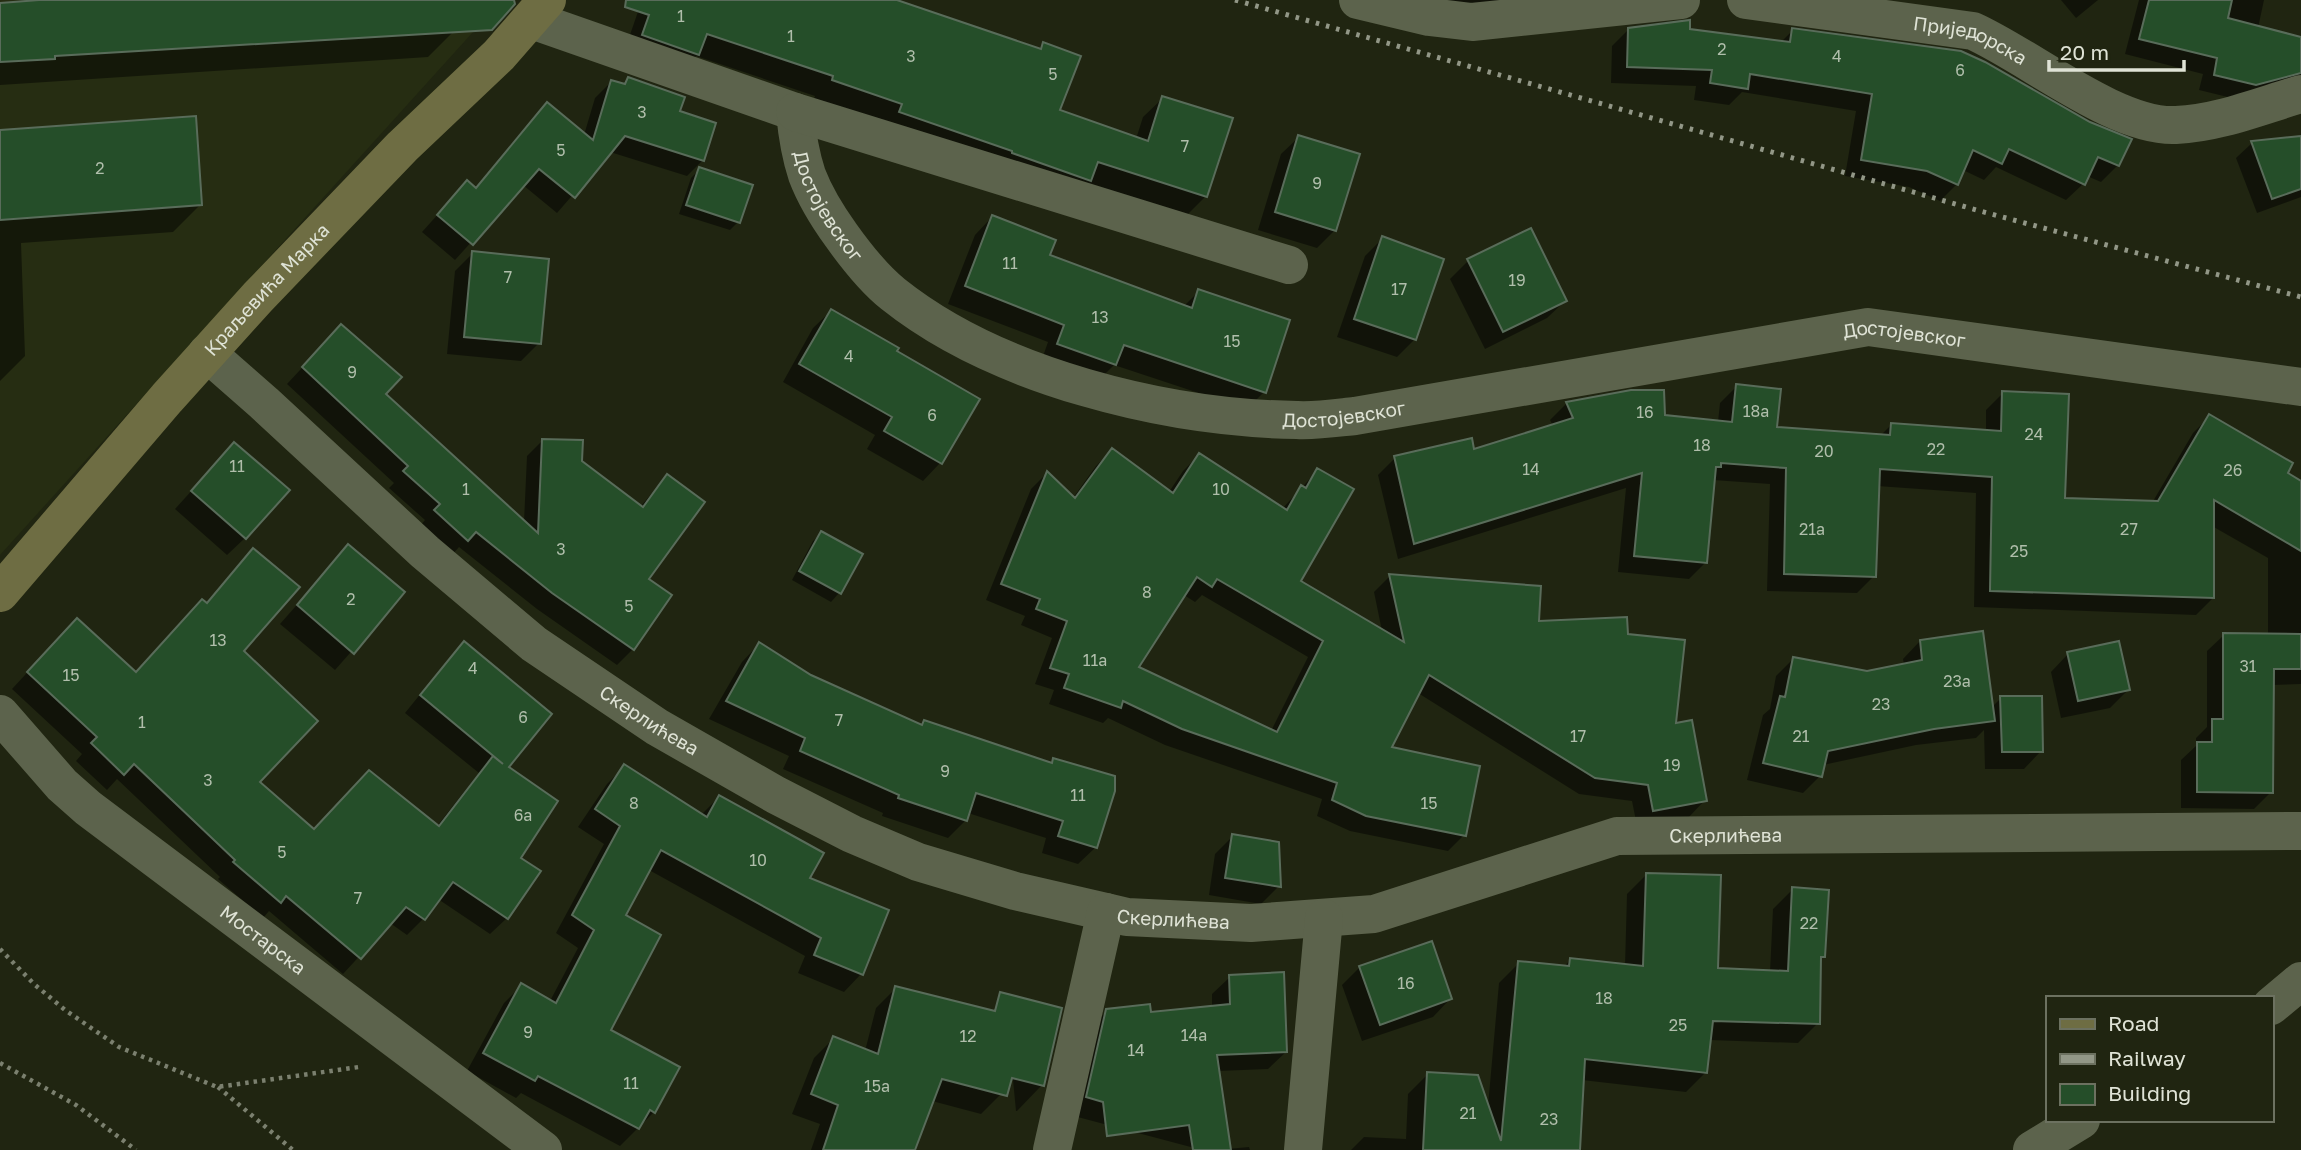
<svg xmlns="http://www.w3.org/2000/svg" width="2301" height="1150" font-family="'Golos Text',sans-serif">
  <style>
    .built { fill: #262d12 }
    .shadow { fill: #0007; fill-rule: evenodd }
    .building { fill: #254e29; stroke: #596c5a; stroke-width: 2; fill-rule: evenodd }
    .lines { fill: none; stroke-linecap: round; stroke-linejoin: round }
    .path { stroke: #7b806f; stroke-width: 4.5; stroke-dasharray: 3.5 5; stroke-linecap: butt }
    .street { stroke: #5c634c; stroke-width: 38 }
    .secondary { stroke: #6e6d43; stroke-width: 38 }
    .rail { stroke: #929787; stroke-width: 5; stroke-dasharray: 3.5 7; stroke-linecap: butt }
    .labels { text-anchor: middle; stroke-width: 5; stroke-linejoin: round; paint-order: stroke }
    .number-label { font-size: 16px; fill: #b0beab }
    .street-label { font-size: 19px; fill: #dfe3d6; stroke: #202511 }
  </style>
  <rect width="100%" height="100%" fill="#202511"/>
  <polygon class="built" points="0,0 502,0 0,555"/>
  <g class="shadow">
    <polygon points="84,0 452,0 453,32 428,57 0,85 0,5"/>
    <polygon points="642,0 888,0 1038,50 1043,44 1058,111 1136,139 1143,117 1163,98 1206,196 1186,216 814,99 815,96 696,56 678,74 623,55"/>
    <polygon points="1447,0 1613,0 1469,15"/>
    <polygon points="2061,0 2098,0 2076,18"/>
    <polygon points="2139,0 2264,0 2258,28 2301,39 2301,94 2240,100 2199,90 2203,74 2125,54"/>
    <polygon points="1629,29 1688,31 1781,42 1793,30 1961,53 2118,165 2101,182 2087,176 2083,184 2066,200 1996,167 1984,180 1963,170 1957,184 1940,201 1909,187 1845,176 1856,111 1742,92 1729,105 1694,100 1696,86 1611,83 1612,46"/>
    <polygon points="628,79 677,112 703,160 687,176 610,152 557,213 523,185 455,260 422,232 467,182 475,189 547,105 584,135 595,98 611,82 622,85"/>
    <polygon points="0,132 201,204 173,232 21,243 25,356 0,381"/>
    <polygon points="1299,137 1335,230 1317,248 1258,230 1281,154"/>
    <polygon points="2301,137 2301,197 2257,213 2236,158 2252,143"/>
    <polygon points="700,169 738,222 730,230 679,214 691,178"/>
    <polygon points="992,217 1048,256 1184,306 1199,291 1264,392 1247,409 1114,365 1097,382 1041,362 1048,342 948,304 975,235"/>
    <polygon points="1382,239 1415,339 1397,357 1337,337 1365,256"/>
    <polygon points="473,253 539,343 521,361 447,354 455,271"/>
    <polygon points="1468,261 1565,301 1547,318 1485,349 1450,279"/>
    <polygon points="831,311 895,352 940,463 923,481 867,449 875,435 783,382 813,328"/>
    <polygon points="326,342 524,522 527,456 543,440 580,461 640,507 667,476 646,579 670,596 633,649 617,665 537,609 459,547 451,556 419,527 425,520 389,488 394,483 287,384"/>
    <polygon points="1737,386 1775,429 1880,436 1892,424 1986,431 1986,410 2003,393 2064,499 2152,503 2193,433 2210,416 2301,483 2301,684 2272,685 2271,792 2254,809 2181,808 2181,760 2196,746 2196,738 2207,727 2207,651 2224,635 2268,635 2268,558 2212,526 2213,598 2196,615 1974,607 1976,493 1877,486 1874,576 1857,593 1767,591 1770,484 1713,480 1706,562 1689,579 1618,572 1626,488 1398,559 1378,475 1395,458 1473,451 1553,426 1550,420 1567,403 1718,422 1720,403"/>
    <polygon points="234,444 245,538 227,555 175,509"/>
    <path d="M1112,450l57,42 14,-21 16,-16 83,54 36,-39 -19,112 83,49 -8,-39 16,-16 147,47 89,13 49,89 30,75 -16,17 -52,9 -5,-25 -53,-7 -161,-101 -29,55 75,87 -16,16 -98,-20 -33,-15 5,-17 -157,-54 -57,-27 -5,5 -54,-19 5,-14 -19,-6 17,-46 -31,-13 4,-9 -39,-16 45,-111 16,-16 26,25 23,-32zM1184,595l11,7 7,-7 106,62 -37,74 -135,-64z"/>
    <polygon points="822,533 839,593 831,602 792,580 813,541"/>
    <polygon points="348,547 403,593 335,670 280,624"/>
    <polygon points="253,550 241,651 257,782 314,830 437,826 479,773 405,713 448,660 464,644 506,768 518,858 507,918 490,934 438,899 423,919 407,935 390,923 343,974 269,911 263,918 218,879 220,877 117,779 107,790 76,761 82,754 12,689 61,636 135,674 205,604"/>
    <polygon points="1920,641 1991,708 2001,698 2041,751 2024,769 1985,769 1984,730 1976,738 1916,745 1823,765 1820,776 1803,793 1747,780 1763,715 1770,709 1776,676 1793,659 1867,673 1904,665 1903,659"/>
    <polygon points="759,644 810,677 920,726 924,722 1050,764 1054,760 1096,847 1078,864 1042,853 1046,838 968,813 966,820 948,838 882,816 883,813 783,769 789,756 709,719 742,662"/>
    <polygon points="2068,654 2128,690 2110,708 2061,718 2051,672"/>
    <polygon points="625,766 701,815 719,797 808,879 861,974 844,992 798,973 805,956 649,870 624,916 609,1031 654,1112 620,1146 521,1093 516,1098 467,1071 504,1003 522,985 550,1001 578,948 556,933 604,844 578,827 607,784"/>
    <polygon points="1233,836 1279,886 1261,904 1209,895 1215,854"/>
    <polygon points="1646,875 1717,970 1770,972 1773,909 1793,889 1823,957 1820,960 1818,1023 1798,1043 1709,1040 1705,1073 1686,1092 1582,1080 1579,1150 1351,1150 1364,1137 1406,1139 1408,1094 1428,1074 1488,1106 1499,983 1519,963 1563,968 1570,960 1625,966 1627,894"/>
    <polygon points="1360,967 1450,999 1433,1017 1362,1041 1342,985"/>
    <polygon points="1230,977 1286,1052 1268,1069 1218,1071 1211,1150 1202,1150 1070,1115 1089,1029 1107,1011 1150,1014 1212,1008 1212,994"/>
    <polygon points="896,988 1001,1094 981,1114 932,1101 913,1150 811,1150 820,1124 792,1114 814,1058 834,1038 865,1051 876,1008"/>
    <polygon points="1008,1028 1042,1085 1017,1111 1016,1111"/>
    <polygon points="1249,1147 1250,1150 1216,1150"/>
  </g>
  <g class="building">
    <polygon points="39,0 514,0 515,4 492,30 55,56 55,59 0,62 0,3"/>
    <polygon points="626,0 897,0 1041,49 1043,42 1081,56 1060,110 1148,141 1162,96 1233,118 1207,197 1098,162 1091,181 1012,153 1012,151 899,112 902,104 832,80 833,76 707,34 699,55 642,35 649,15 625,7"/>
    <polygon points="2149,0 2232,0 2228,18 2301,37 2301,73 2256,85 2214,75 2217,58 2139,39"/>
    <polygon points="1690,20 1690,29 1790,42 1792,28 1961,51 1985,62 2090,122 2132,139 2119,166 2098,157 2085,185 2009,149 2002,164 1973,150 1958,185 1927,171 1861,160 1872,94 1750,74 1748,89 1710,83 1712,70 1627,67 1628,28"/>
    <polygon points="628,77 685,97 680,111 716,123 704,161 625,136 575,198 539,169 473,245 437,215 467,180 476,188 547,102 593,140 611,80 625,84"/>
    <polygon points="196,116 202,205 0,220 0,130"/>
    <polygon points="1298,135 1360,154 1336,231 1275,212"/>
    <polygon points="2301,136 2301,189 2272,199 2251,141"/>
    <polygon points="699,167 753,185 740,223 686,205"/>
    <polygon points="992,215 1056,240 1050,255 1192,308 1198,289 1290,320 1266,393 1124,345 1116,365 1057,344 1064,325 965,286"/>
    <polygon points="1531,228 1567,301 1503,332 1467,259"/>
    <polygon points="1382,236 1444,259 1416,340 1354,319"/>
    <polygon points="472,251 549,259 541,344 464,337"/>
    <polygon points="831,309 899,348 897,351 980,399 942,464 884,431 892,417 799,364"/>
    <polygon points="341,324 402,377 386,394 538,533 542,439 583,440 582,461 643,507 667,474 705,502 649,579 672,595 634,650 552,593 476,532 468,541 434,510 440,504 403,471 408,466 302,367"/>
    <polygon points="1736,384 1781,389 1777,427 1890,435 1891,423 2001,431 2002,391 2069,394 2065,498 2158,501 2209,414 2293,463 2288,473 2301,481 2301,551 2214,500 2214,598 1990,591 1992,477 1880,469 1876,577 1784,574 1786,468 1721,463 1721,467 1716,467 1707,563 1634,556 1642,473 1414,544 1394,456 1472,438 1474,449 1573,418 1566,402 1631,390 1664,390 1665,415 1732,422"/>
    <polygon points="234,442 290,490 246,539 191,491"/>
    <path d="M1112,448l61,45 26,-40 88,57 14,-25 5,3 11,-20 37,21 -53,92 103,61 -15,-68 152,12 -2,35 88,-4 1,17 57,6 -9,83 16,-3 15,81 -54,10 -5,-26 -53,-7 -166,-103 -37,72 88,19 -14,70 -100,-20 -34,-16 5,-17 -155,-54 -59,-28 -2,7 -57,-20 5,-14 -19,-6 17,-47 -31,-12 4,-10 -39,-15 46,-113 28,27zM1197,577l15,10 5,-8 106,62 -46,91 -138,-65z"/>
    <polygon points="821,531 863,554 841,594 799,571"/>
    <polygon points="348,544 405,592 354,654 297,605"/>
    <polygon points="253,548 300,587 244,651 318,721 260,782 314,829 369,770 439,826 493,756 503,764 420,695 464,641 552,714 509,767 558,801 521,858 541,871 508,919 453,882 425,920 406,907 361,959 286,896 281,903 233,862 235,860 134,764 124,775 91,743 97,737 27,672 77,618 136,672 202,599 207,603"/>
    <polygon points="1983,631 1995,721 1934,729 1828,751 1822,777 1763,763 1780,696 1785,697 1793,657 1867,671 1922,660 1920,640"/>
    <polygon points="2223,633 2301,634 2301,669 2274,669 2273,793 2197,792 2197,742 2212,742 2212,719 2223,719"/>
    <polygon points="2119,641 2130,690 2078,701 2067,652"/>
    <polygon points="759,642 811,675 922,725 924,720 1052,763 1053,758 1115,776 1115,791 1097,848 1058,836 1063,821 976,793 967,821 898,798 899,795 800,751 805,738 726,701"/>
    <polygon points="2000,696 2042,696 2043,752 2002,752"/>
    <polygon points="624,764 707,817 719,795 824,853 810,878 889,910 863,975 814,955 821,938 661,850 626,915 661,935 611,1030 680,1067 655,1113 650,1110 639,1129 538,1076 535,1081 483,1053 521,983 556,1003 594,930 572,915 620,826 595,809"/>
    <polygon points="1232,834 1279,842 1281,887 1225,878"/>
    <polygon points="1646,873 1721,875 1718,968 1788,971 1792,887 1829,890 1825,957 1821,957 1820,1024 1713,1021 1707,1073 1585,1059 1580,1150 1423,1150 1427,1072 1478,1075 1501,1141 1518,961 1569,966 1570,958 1643,966"/>
    <polygon points="1432,941 1452,999 1380,1025 1359,966"/>
    <polygon points="1284,972 1287,1052 1217,1055 1231,1150 1193,1150 1189,1125 1107,1136 1103,1102 1086,1097 1106,1009 1150,1004 1151,1012 1230,1004 1229,975"/>
    <polygon points="895,986 995,1011 1000,992 1062,1008 1044,1086 1012,1078 1007,1096 942,1079 915,1150 823,1150 838,1105 811,1094 833,1036 878,1054"/>
  </g>
  <g class="lines">
    <g class="path">
      <polyline points="0,949 34,984 65,1010 119,1047 217,1087 359,1067"/>
      <polyline points="0,1063 76,1105 136,1150"/>
      <polyline points="218,1087 293,1150"/>
    </g>
    <g class="street">
      <polyline points="1358,0 1429,17 1472,22 1681,0"/>
      <path id="s1" d="M1746,0l227,31c56,25 143,97 203,94 43,-2 84,-19 125,-31"/>
      <path id="s2" d="M532,20l263,92c2,22 5,42 12,63 8,21 21,42 34,60 15,21 32,43 52,59 104,83 273,124 404,126 19,1 39,-2 58,-4l513,-89 433,60"/>
      <polyline points="795,112 1289,265"/>
      <path id="s3" d="M207,353l57,50 161,149 109,92 123,83 119,68 76,39 66,28 97,29 91,21 21,5 124,6 123,-9 243,-78 684,-5"/>
      <path id="s4" d="M0,714l62,71 26,23 455,342"/>
      <polyline points="2271,1006 2301,981"/>
      <polyline points="1052,1150 1106,912"/>
      <polyline points="1303,1150 1324,918"/>
      <polyline points="2032,1150 2081,1120"/>
    </g>
    <path class="secondary" id="s5" d="M0,593l167,-195 91,-101 144,-150 97,-92 48,-55"/>
    <polyline class="rail" points="1235,0 1980,211 2301,297"/>
  </g>
  <g class="labels">
    <g class="number-label">
      <text x="681" y="22">1</text>
      <text x="791" y="42">1</text>
      <text x="1722" y="55">2</text>
      <text x="911" y="62">3</text>
      <text x="1837" y="62">4</text>
      <text x="1960" y="76">6</text>
      <text x="1053" y="80">5</text>
      <text x="642" y="118">3</text>
      <text x="1185" y="152">7</text>
      <text x="561" y="156">5</text>
      <text x="100" y="174">2</text>
      <text x="1317" y="189">9</text>
      <text x="1010" y="269">11</text>
      <text x="508" y="283">7</text>
      <text x="1517" y="286">19</text>
      <text x="1399" y="295">17</text>
      <text x="1100" y="323">13</text>
      <text x="1232" y="347">15</text>
      <text x="849" y="362">4</text>
      <text x="352" y="378">9</text>
      <text x="1756" y="417">18a</text>
      <text x="1645" y="418">16</text>
      <text x="932" y="421">6</text>
      <text x="2034" y="440">24</text>
      <text x="1702" y="451">18</text>
      <text x="1936" y="455">22</text>
      <text x="1824" y="457">20</text>
      <text x="237" y="472">11</text>
      <text x="1531" y="475">14</text>
      <text x="2233" y="476">26</text>
      <text x="466" y="495">1</text>
      <text x="1221" y="495">10</text>
      <text x="1812" y="535">21a</text>
      <text x="2129" y="535">27</text>
      <text x="561" y="555">3</text>
      <text x="2019" y="557">25</text>
      <text x="1147" y="598">8</text>
      <text x="351" y="605">2</text>
      <text x="629" y="612">5</text>
      <text x="218" y="646">13</text>
      <text x="1095" y="666">11a</text>
      <text x="2248" y="672">31</text>
      <text x="473" y="674">4</text>
      <text x="71" y="681">15</text>
      <text x="1957" y="687">23a</text>
      <text x="1881" y="710">23</text>
      <text x="523" y="723">6</text>
      <text x="839" y="726">7</text>
      <text x="142" y="728">1</text>
      <text x="1578" y="742">17</text>
      <text x="1801" y="742">21</text>
      <text x="1672" y="771">19</text>
      <text x="945" y="777">9</text>
      <text x="208" y="786">3</text>
      <text x="1078" y="801">11</text>
      <text x="634" y="809">8</text>
      <text x="1429" y="809">15</text>
      <text x="523" y="821">6a</text>
      <text x="282" y="858">5</text>
      <text x="758" y="866">10</text>
      <text x="358" y="904">7</text>
      <text x="1809" y="929">22</text>
      <text x="1406" y="989">16</text>
      <text x="1604" y="1004">18</text>
      <text x="1678" y="1031">25</text>
      <text x="528" y="1038">9</text>
      <text x="1194" y="1041">14a</text>
      <text x="968" y="1042">12</text>
      <text x="1136" y="1056">14</text>
      <text x="631" y="1089">11</text>
      <text x="877" y="1092">15a</text>
      <text x="1468" y="1119">21</text>
      <text x="1549" y="1125">23</text>
    </g>
    <g class="street-label">
      <text dy="7" stroke="none"><textPath href="#s1" startOffset="229">Приједорска</textPath></text>
      <text dy="7" stroke="none"><textPath href="#s2" startOffset="380">Достојевског</textPath></text>
      <text dy="7" stroke="none"><textPath href="#s5" startOffset="404">Краљевића Марка</textPath></text>
      <text dy="7" stroke="none"><textPath href="#s2" startOffset="1536">Достојевског</textPath></text>
      <text dy="7" stroke="none"><textPath href="#s2" startOffset="968">Достојевског</textPath></text>
      <text dy="7" stroke="none"><textPath href="#s3" startOffset="576">Скерлићева</textPath></text>
      <text dy="7" stroke="none"><textPath href="#s3" startOffset="1708">Скерлићева</textPath></text>
      <text dy="7" stroke="none"><textPath href="#s3" startOffset="1143">Скерлићева</textPath></text>
      <text dy="7" stroke="none"><textPath href="#s4" startOffset="348">Мостарска</textPath></text>
    </g>
  </g>
  <rect x="2046" y="996" width="228" height="126" fill="#202511" stroke="#6c7160" stroke-width="2"/>
  <rect x="2060" y="1019" width="35" height="10" fill="#6e6d43" stroke="#6c7160" stroke-width="2"/>
  <text x="2108" y="1031" font-size="21" fill="#dfe3d6">Road</text>
  <rect x="2060" y="1054" width="35" height="10" fill="#929787" stroke="#6c7160" stroke-width="2"/>
  <text x="2108" y="1066" font-size="21" fill="#dfe3d6">Railway</text>
  <rect x="2060" y="1084" width="35" height="21" fill="#254e29" stroke="#6c7160" stroke-width="2"/>
  <text x="2108" y="1101" font-size="21" fill="#dfe3d6">Building</text>
  <path d="M2049 60v10h135v-10" fill="none" stroke="#dfe3d6" stroke-width="3.5"/>
  <text x="2060" y="60" font-size="21" fill="#dfe3d6" stroke="#202511" stroke-width="5" paint-order="stroke">20 m</text>
</svg>
